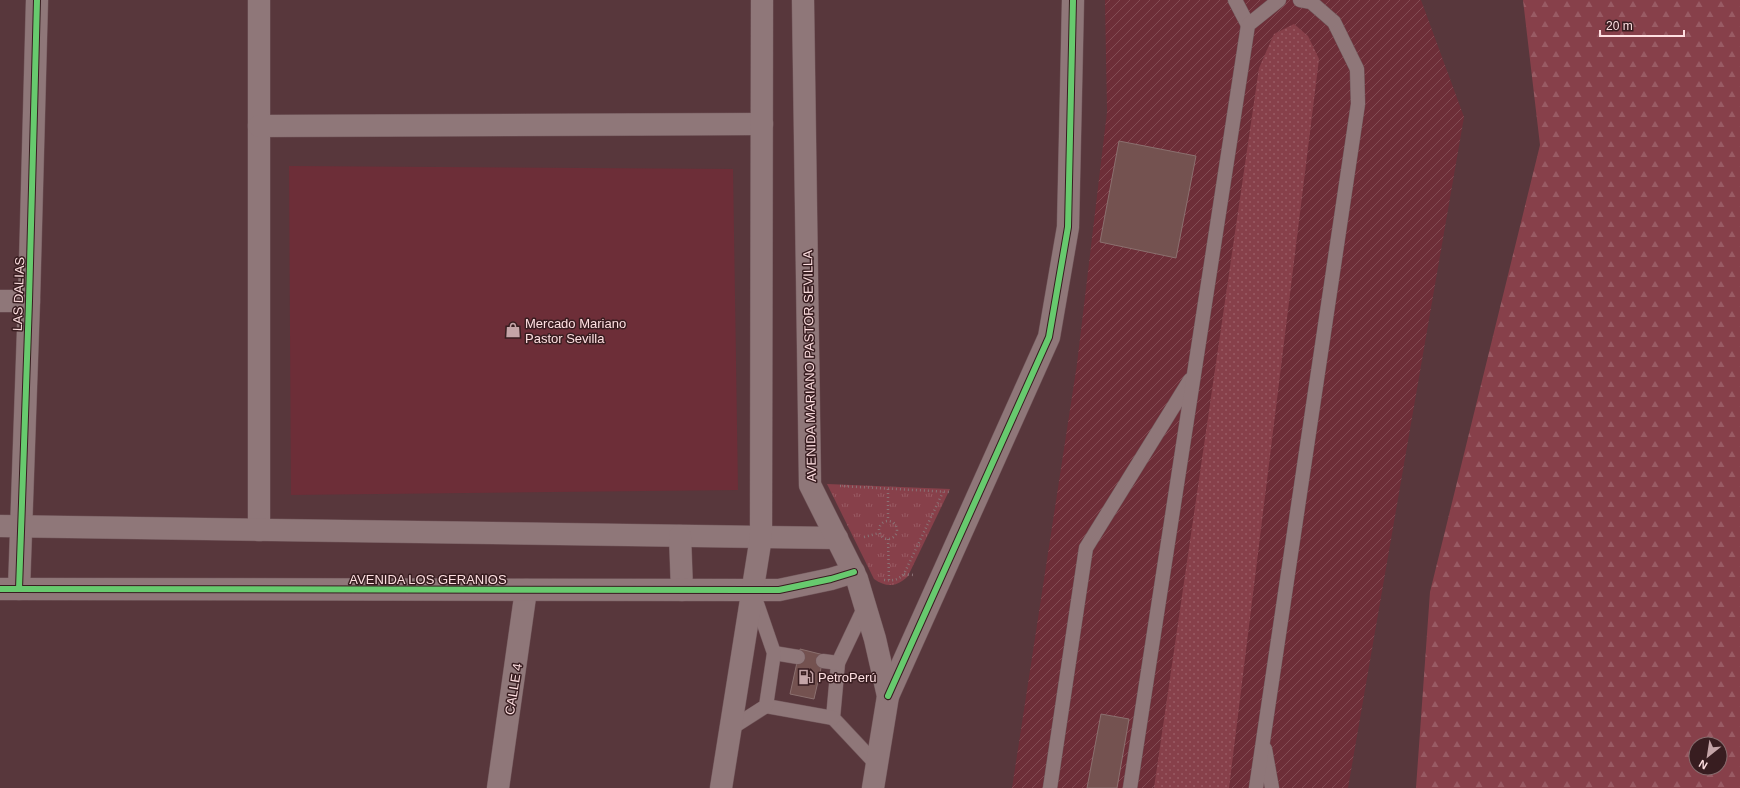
<svg xmlns="http://www.w3.org/2000/svg" width="1740" height="788" font-family="Helvetica,sans-serif">
  <style>
    .built { fill: #6d2e38 }
    .industrial { fill: url(#industrial-furrows) }
    .grass { fill: url(#grass-dots) }
    .forest { fill: url(#forest-firs); fill-rule: evenodd }
    .park { fill: url(#park-tufts) }
    .building { fill: #745250; stroke: #8b706f }
    .lines { fill: none; stroke-linecap: round; stroke-linejoin: round }
    .service-casing { stroke: #71565a; stroke-width: 15 }
    .minor-casing { stroke: #71565a; stroke-width: 23 }
    .tertiary-casing { stroke: #71565a; stroke-width: 23 }
    .secondary-casing { stroke: #71565a; stroke-width: 23 }
    .path { stroke: #8a7276; stroke-width: 2.5; stroke-dasharray: 1 3; stroke-linecap: butt }
    .service { stroke: #8f7779; stroke-width: 14 }
    .minor { stroke: #8f7779; stroke-width: 22 }
    .tertiary { stroke: #8f7779; stroke-width: 22 }
    .secondary { stroke: #8f7779; stroke-width: 22 }
    .cycleway-casing { stroke: #381d20; stroke-width: 8 }
    .cycleway { stroke: #67ca6e; stroke-width: 6 }
    .labels { text-anchor: middle; stroke-width: 3; stroke-linejoin: round; paint-order: stroke }
    .street-label { font-size: 13px; fill: #fedfe1; stroke: #381d20 }
    .poi-label { font-size: 13px; fill: #fedfe1; stroke: #381d20; text-anchor: start }
  </style>
  <defs>
    <pattern id="industrial-furrows" width="10" height="10" patternUnits="userSpaceOnUse"><rect width="10" height="10" fill="#6d2e38"/><path d="M-1 1l2-2M0 10L10 0M9 11l2-2" fill="none" stroke="#834c54"/></pattern>
    <pattern id="grass-dots" width="8" height="8" patternUnits="userSpaceOnUse"><rect width="8" height="8" fill="#87404a"/><path d="M2 2h.1M6 6h.1" fill="none" stroke="#995b64" stroke-width="1.8" stroke-linecap="round"/></pattern>
    <pattern id="forest-firs" width="22" height="20" patternUnits="userSpaceOnUse"><rect width="22" height="20" fill="#87404a"/><path d="M5 1l3.5 6h-7zM16 11l3.5 6h-7z" fill="#995b64"/></pattern>
    <pattern id="park-tufts" width="24" height="20" patternUnits="userSpaceOnUse"><rect width="24" height="20" fill="#87404a"/><path d="M3 7l-1-3M5 7V3M7 7l1-3M15 17l-1-3M17 17v-4M19 17l1-3" fill="none" stroke="#995b64"/></pattern>
  </defs>
  <rect width="100%" height="100%" fill="#58373c"/>
  <polygon class="built" points="289,166 733,169 738,490 291,495"/>
  <polygon class="industrial" points="1105,0 1421,0 1464,117 1348,788 1012,788 1077,364 1107,112"/>
  <polygon class="grass" points="1294,24 1308,36 1319,59 1229,788 1154,788 1259,68 1274,34"/>
  <path class="forest" d="M1523,0h217v788h-324l14,-196 110,-447zM1696,744h24v24h-24z"/>
  <path class="park" d="M827,484l123,5 -42,87c-11,11 -21,12 -34,3z"/>
  <g class="building">
    <polygon points="1119,141 1196,156 1176,258 1100,242"/>
    <polygon points="800,649 824,655 814,699 790,694"/>
    <polygon points="1101,714 1129,719 1117,788 1087,788"/>
  </g>
  <g class="lines">
    <defs>
      <g id="service">
        <polyline points="1235,0 1248,25"/>
        <polyline points="865,606 838,663 833,718 877,765"/>
        <polyline points="774,653 798,657"/>
        <polyline points="823,661 838,663"/>
        <polyline points="766,706 833,718"/>
        <polyline points="730,729 766,706 774,653 754,595"/>
        <polyline points="1265,749 1272,788"/>
        <polyline points="1050,788 1086,548 1190,380"/>
        <polyline points="1130,788 1248,25 1279,0"/>
        <polyline points="1256,788 1358,104 1357,69 1334,22 1311,2 1300,0"/>
      </g>
      <g id="minor">
        <polyline points="259,0 259,530"/>
        <polyline points="259,126 762,124"/>
        <polyline points="0,301 29,301"/>
        <polyline points="19,589 29,301 37,0"/>
        <polyline points="888,696 1049,337 1068,227 1073,0"/>
        <polyline points="498,788 526,590"/>
      </g>
      <g id="tertiary">
        <polyline points="0,526 837,538"/>
        <polyline points="680,536 682,590"/>
        <polyline points="0,589 779,590 831,579 854,572"/>
      </g>
      <g id="secondary">
        <polyline points="803,0 810,485 857,579 875,639 888,696 873,788"/>
        <polyline points="721,788 761,537 762,0"/>
      </g>
    </defs>
    <use href="#service" class="service-casing"/>
    <use href="#minor" class="minor-casing"/>
    <use href="#tertiary" class="tertiary-casing"/>
    <use href="#secondary" class="secondary-casing"/>
    <g class="path">
      <polyline points="840,486 951,492"/>
      <polyline points="888,489 888,521"/>
      <circle cx="888" cy="530" r="9"/>
      <polyline points="864,537 879,533"/>
      <polyline points="888,539 889,581"/>
      <polyline points="904,574 914,575"/>
      <path d="M884,580c9,1 14,0 20,-6l39,-82"/>
    </g>
    <use href="#service" class="service"/>
    <use href="#minor" class="minor"/>
    <use href="#tertiary" class="tertiary"/>
    <use href="#secondary" class="secondary"/>
    <defs>
      <g id="cycleway">
        <polyline points="0,589 779,590 831,579 854,572"/>
        <polyline points="19,589 29,301 37,0"/>
        <polyline points="888,696 1049,337 1068,227 1073,0"/>
      </g>
    </defs>
    <use href="#cycleway" class="cycleway-casing"/>
    <use href="#cycleway" class="cycleway"/>
  </g>
  <defs>
    <symbol id="shop-bare" viewBox="-9 -9 18 18"><path d="M-5-2.5h2.3a2.7 3.5 0 0 1 5.4 0H5L5.5 6h-11ZM-1.5-2.5h3a1.5 2.3 0 0 0-3 0Z" fill="#c4a4a7" stroke="#381d20" stroke-width="2.5" paint-order="stroke"/></symbol>
    <symbol id="fuel-bare" viewBox="-9 -9 18 18"><path d="M-5.5-6h7V0h2V4h1.3V-2.5L3-4.5l.8-.8L6-3V5H2.5V1h-1V6h-7ZM-4.2-4.7v3.2H.2V-4.7Z" fill="#c4a4a7" stroke="#381d20" stroke-width="2.5" paint-order="stroke"/></symbol>
  </defs>
  <g fill-rule="evenodd">
    <use href="#shop-bare" x="502" y="319" width="22" height="22"/>
    <use href="#fuel-bare" x="795" y="666" width="22" height="22"/>
  </g>
  <g class="labels">
    <g class="street-label">
      <text transform="translate(18 294) rotate(-88)" y="5">LAS DALIAS</text>
      <text transform="translate(809 366) rotate(-91)" y="5">AVENIDA MARIANO PASTOR SEVILLA</text>
      <text x="428" y="584">AVENIDA LOS GERANIOS</text>
      <text transform="translate(513 689) rotate(-81)" y="5">CALLE 4</text>
    </g>
    <g class="poi-label">
      <text x="525" y="328">Mercado Mariano<tspan x="525" dy="15">Pastor Sevilla</tspan></text>
      <text x="818" y="682">PetroPerú</text>
    </g>
  </g>
  <g transform="translate(1708 756) rotate(210)"><circle r="19" fill="#381d20" stroke="#876b6d"/>
  <path d="M0-3L7 15L0 10L-7 15Z" fill="#c4a4a7"/>
  <text y="-6" font-size="11" font-weight="bold" text-anchor="middle" fill="#fedfe1">N</text>
  </g>
  <path d="M1600 30v6h84v-6" fill="none" stroke="#fedfe1" stroke-width="2"/>
  <text x="1606" y="30" font-size="12" fill="#fedfe1" stroke="#381d20" stroke-width="3" paint-order="stroke">20 m</text>
</svg>
